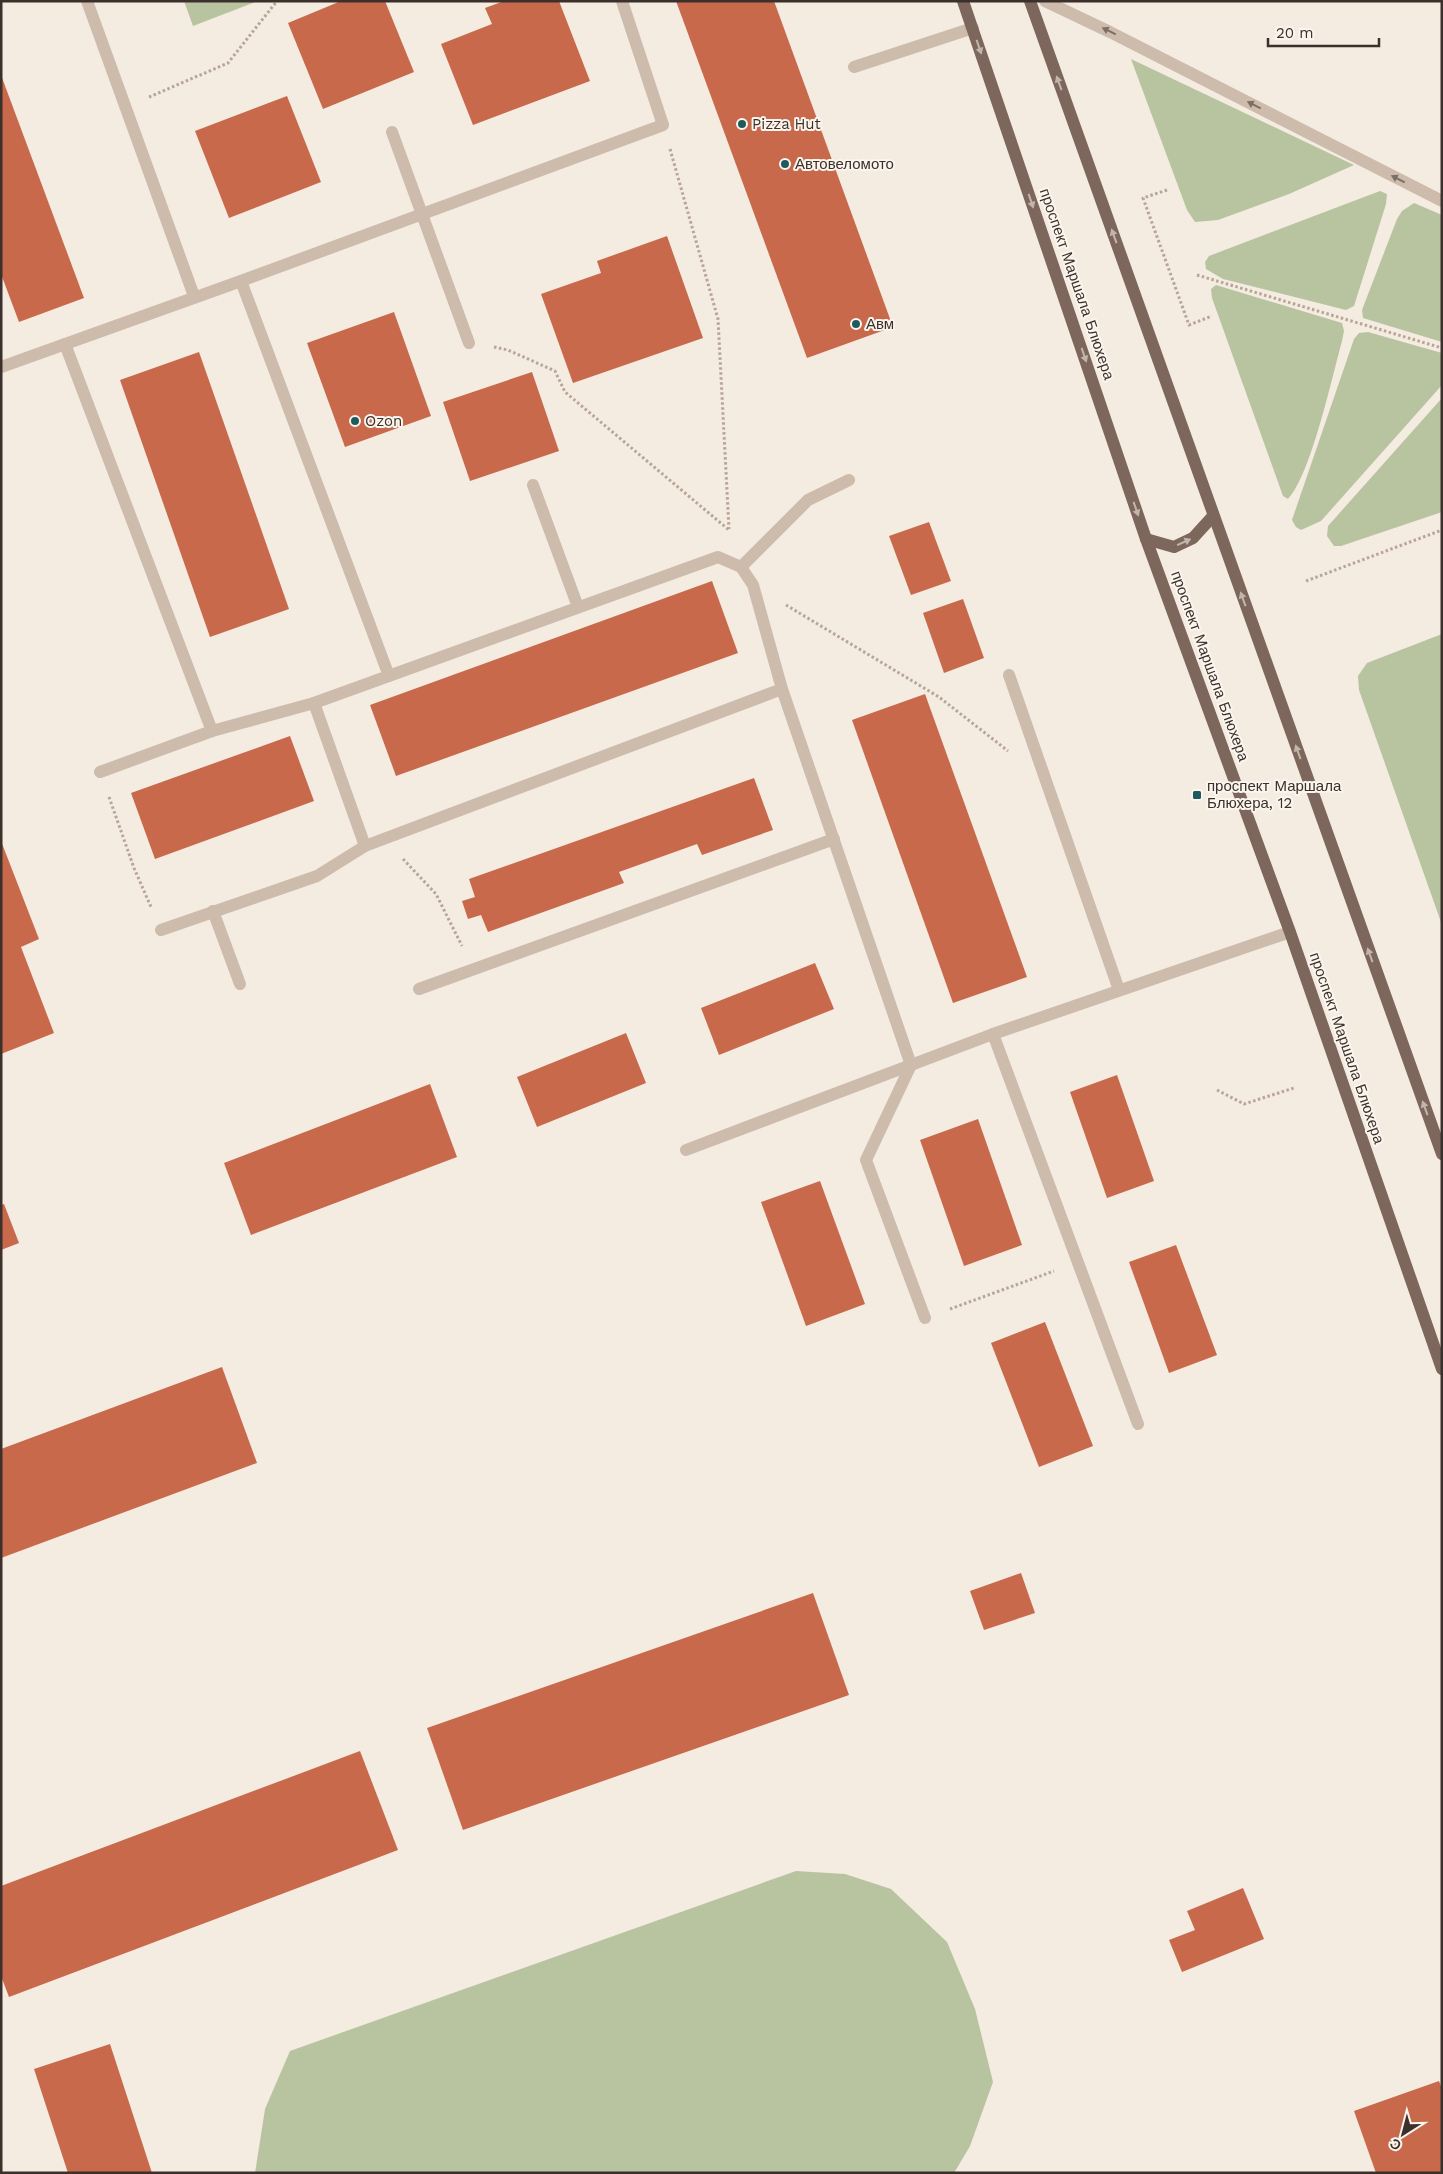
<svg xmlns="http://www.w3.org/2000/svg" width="1443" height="2174" font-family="'Work Sans',sans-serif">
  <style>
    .green { fill: #b8c4a0 }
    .building { fill: #c8694b }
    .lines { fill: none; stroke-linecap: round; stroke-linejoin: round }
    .path { stroke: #b9a596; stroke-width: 3; stroke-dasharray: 2.5 2.5; stroke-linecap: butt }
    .service { stroke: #cdbbac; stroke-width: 12 }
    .minor { stroke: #cdbbac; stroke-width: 12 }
    .primary { stroke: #7d675c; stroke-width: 12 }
    .oneway { fill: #7d6f65 }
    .oneway2 { fill: #c2b5ac }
    .poi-dot { fill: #1f5a5e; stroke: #fbf5ee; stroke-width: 2 }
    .labels { text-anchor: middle; stroke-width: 4; stroke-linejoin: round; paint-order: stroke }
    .poi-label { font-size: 15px; fill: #3b302b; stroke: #fbf5ee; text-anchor: start }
    .street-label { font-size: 15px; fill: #3b302b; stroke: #fbf5ee }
  </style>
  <rect width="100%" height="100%" fill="#f4ebe1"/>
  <g class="green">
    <polygon points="184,1 258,1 193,26"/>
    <polygon points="1131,59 1354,165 1289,194 1218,220 1195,222 1187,210"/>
    <polygon points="1380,191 1387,194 1386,204 1354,306 1346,310 1223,279 1206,269 1205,262 1209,256"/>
    <polygon points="1414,203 1442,215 1442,342 1363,318 1362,310 1397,219 1402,211"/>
    <path d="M1216,285l126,38 2,8 -2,10c-10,36 -31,134 -54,158l-5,-3 -71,-198 -1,-9z"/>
    <polygon points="1368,332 1442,353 1442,385 1321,521 1301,530 1296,527 1292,520 1354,339 1359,333"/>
    <polygon points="1442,398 1442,512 1341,546 1334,546 1327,536 1328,526"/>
    <polygon points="1442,634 1442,925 1359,690 1358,676 1367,663"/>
    <polygon points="796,1871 845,1874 891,1889 947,1942 975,2009 993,2082 970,2146 954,2173 255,2173 265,2109 290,2051"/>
  </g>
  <g class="building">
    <polygon points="341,1 385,1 414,72 323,109 288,23"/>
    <polygon points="504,1 559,1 590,81 473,125 441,44 492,24 485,8"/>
    <polygon points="676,1 774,1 893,327 807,358"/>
    <polygon points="1,75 84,298 19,322 1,274"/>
    <polygon points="287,96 321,182 229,218 195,131"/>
    <polygon points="667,236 703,338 573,383 541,294 601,273 597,261"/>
    <polygon points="394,312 431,416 345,447 307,343"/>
    <polygon points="199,352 289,609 210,637 120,380"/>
    <polygon points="532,372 559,451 470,481 443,402"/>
    <polygon points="929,522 951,581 911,595 889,536"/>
    <polygon points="712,581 738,653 396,776 370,705"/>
    <polygon points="963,599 984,658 944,673 923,613"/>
    <polygon points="925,694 1027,977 953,1003 852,720"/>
    <polygon points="290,736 314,801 155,859 131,793"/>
    <polygon points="754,778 773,830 702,855 697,844 619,872 624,883 488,932 481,915 468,919 462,901 475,897 469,879"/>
    <polygon points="1,841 39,939 21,947 54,1033 1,1054"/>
    <polygon points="815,963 834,1009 719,1055 701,1008"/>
    <polygon points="626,1033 646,1083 537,1127 517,1077"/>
    <polygon points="1117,1075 1154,1181 1107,1198 1070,1092"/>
    <polygon points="430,1084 457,1157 251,1235 224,1163"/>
    <polygon points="978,1119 1022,1245 964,1266 920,1140"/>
    <polygon points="820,1181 865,1304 806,1326 761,1202"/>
    <polygon points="4,1204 19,1243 1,1250 1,1205"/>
    <polygon points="1176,1245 1217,1355 1169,1373 1129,1262"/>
    <polygon points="1045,1322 1093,1446 1039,1467 991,1343"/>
    <polygon points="222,1367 257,1463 1,1558 1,1449"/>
    <polygon points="1021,1573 1035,1613 984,1630 970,1591"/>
    <polygon points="813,1593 849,1695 463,1830 427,1728"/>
    <polygon points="360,1751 398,1850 9,1997 1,1976 1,1886"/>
    <polygon points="1243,1888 1264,1939 1182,1972 1169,1940 1195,1930 1187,1911"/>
    <polygon points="110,2044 152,2173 68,2173 34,2069"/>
    <polygon points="1439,2081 1442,2089 1442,2173 1376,2173 1354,2111"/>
  </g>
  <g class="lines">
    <g class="path">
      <polyline points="149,97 228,63 277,1"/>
      <polyline points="670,149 718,319 729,529"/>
      <polyline points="1167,190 1143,198 1189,325 1212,316"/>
      <polyline points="1197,275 1442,348"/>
      <polyline points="494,347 508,350 555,371 565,392 729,530"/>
      <polyline points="1306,581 1442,530"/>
      <polyline points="786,605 939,697 1008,751"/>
      <polyline points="109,797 134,868 151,907"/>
      <polyline points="403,859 436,894 462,946"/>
      <polyline points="1217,1090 1244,1104 1294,1088"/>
      <polyline points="950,1309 1054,1271"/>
    </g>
    <g class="service">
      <polyline points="87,1 194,296"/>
      <polyline points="854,67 973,28"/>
      <polyline points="392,132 469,343"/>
      <polyline points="241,281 389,676"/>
      <polyline points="65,344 212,731"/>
      <polyline points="1,367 241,281 663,125 622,1"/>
      <polyline points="533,485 578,607"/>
      <polyline points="741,567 808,500 849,480"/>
      <polyline points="1009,675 1119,990"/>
      <polyline points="314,703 365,846"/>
      <polyline points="100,772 212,731 314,703 718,557 741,567 753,585 782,689 911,1065 866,1160 925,1318"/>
      <polyline points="213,911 240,984"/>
      <polyline points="161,930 317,876 365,846 782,689"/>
      <polyline points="419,989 834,839"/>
      <polyline points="993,1034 1138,1424"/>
      <polyline points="686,1150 993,1034 1290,932"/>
    </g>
    <polyline class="minor" points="1045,1 1110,32 1442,201"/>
    <g class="primary">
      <polyline points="963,1 1146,539 1290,932 1442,1369"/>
      <polyline points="1030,1 1442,1154"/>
      <polyline points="1146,539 1174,547 1193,538 1213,516"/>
    </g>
  </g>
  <defs><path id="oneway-solid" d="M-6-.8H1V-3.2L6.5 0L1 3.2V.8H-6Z" transform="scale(1.25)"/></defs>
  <g class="oneway">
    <use href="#oneway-solid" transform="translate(1109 31) rotate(-154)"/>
    <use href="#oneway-solid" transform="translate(1254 105) rotate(-153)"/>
    <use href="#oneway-solid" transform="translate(1398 179) rotate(-153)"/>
  </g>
  <g class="oneway2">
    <use href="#oneway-solid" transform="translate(979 47) rotate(71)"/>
    <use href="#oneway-solid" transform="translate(1059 83) rotate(-110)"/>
    <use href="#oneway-solid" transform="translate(1031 201) rotate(71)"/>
    <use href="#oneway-solid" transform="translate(1114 236) rotate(-110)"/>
    <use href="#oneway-solid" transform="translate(1084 355) rotate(71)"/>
    <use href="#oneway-solid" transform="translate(1136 509) rotate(71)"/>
    <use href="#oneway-solid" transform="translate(1184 542) rotate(-24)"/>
    <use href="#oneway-solid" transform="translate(1243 599) rotate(-110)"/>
    <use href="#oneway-solid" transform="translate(1298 752) rotate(-110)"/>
    <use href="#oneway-solid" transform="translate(1370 955) rotate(-110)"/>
    <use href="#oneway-solid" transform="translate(1425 1108) rotate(-110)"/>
  </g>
  <g class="poi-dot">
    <circle cx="742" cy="124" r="5"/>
    <circle cx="785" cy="164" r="5"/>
    <circle cx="856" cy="324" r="5"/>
    <circle cx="355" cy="421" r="5"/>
    <rect x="1192" y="790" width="10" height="10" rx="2.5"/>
  </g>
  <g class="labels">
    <g class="poi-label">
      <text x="752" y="129">Pizza Hut</text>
      <text x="795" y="169">Автовеломото</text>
      <text x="866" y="329">Авм</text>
      <text x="365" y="426">Ozon</text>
      <text x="1207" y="791">проспект Маршала<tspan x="1207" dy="17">Блюхера, 12</tspan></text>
    </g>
    <g class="street-label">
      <text transform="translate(1077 284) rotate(71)" y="5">проспект Маршала Блюхера</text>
      <text transform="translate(1210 666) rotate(70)" y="5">проспект Маршала Блюхера</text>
      <text transform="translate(1347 1048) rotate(71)" y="5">проспект Маршала Блюхера</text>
    </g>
  </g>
  <rect width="1443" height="2174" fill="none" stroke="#3b302b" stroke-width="5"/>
  <g transform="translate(1403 2134) rotate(216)" stroke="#fbf5ee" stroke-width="4" paint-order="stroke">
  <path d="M0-4L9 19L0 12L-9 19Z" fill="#3b302b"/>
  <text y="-8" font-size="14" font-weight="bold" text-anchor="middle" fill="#3b302b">С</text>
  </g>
  <path d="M1268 38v8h111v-8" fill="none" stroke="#3b302b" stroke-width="2.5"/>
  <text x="1276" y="38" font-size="15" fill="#3b302b" stroke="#fbf5ee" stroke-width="4" paint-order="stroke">20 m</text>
</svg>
